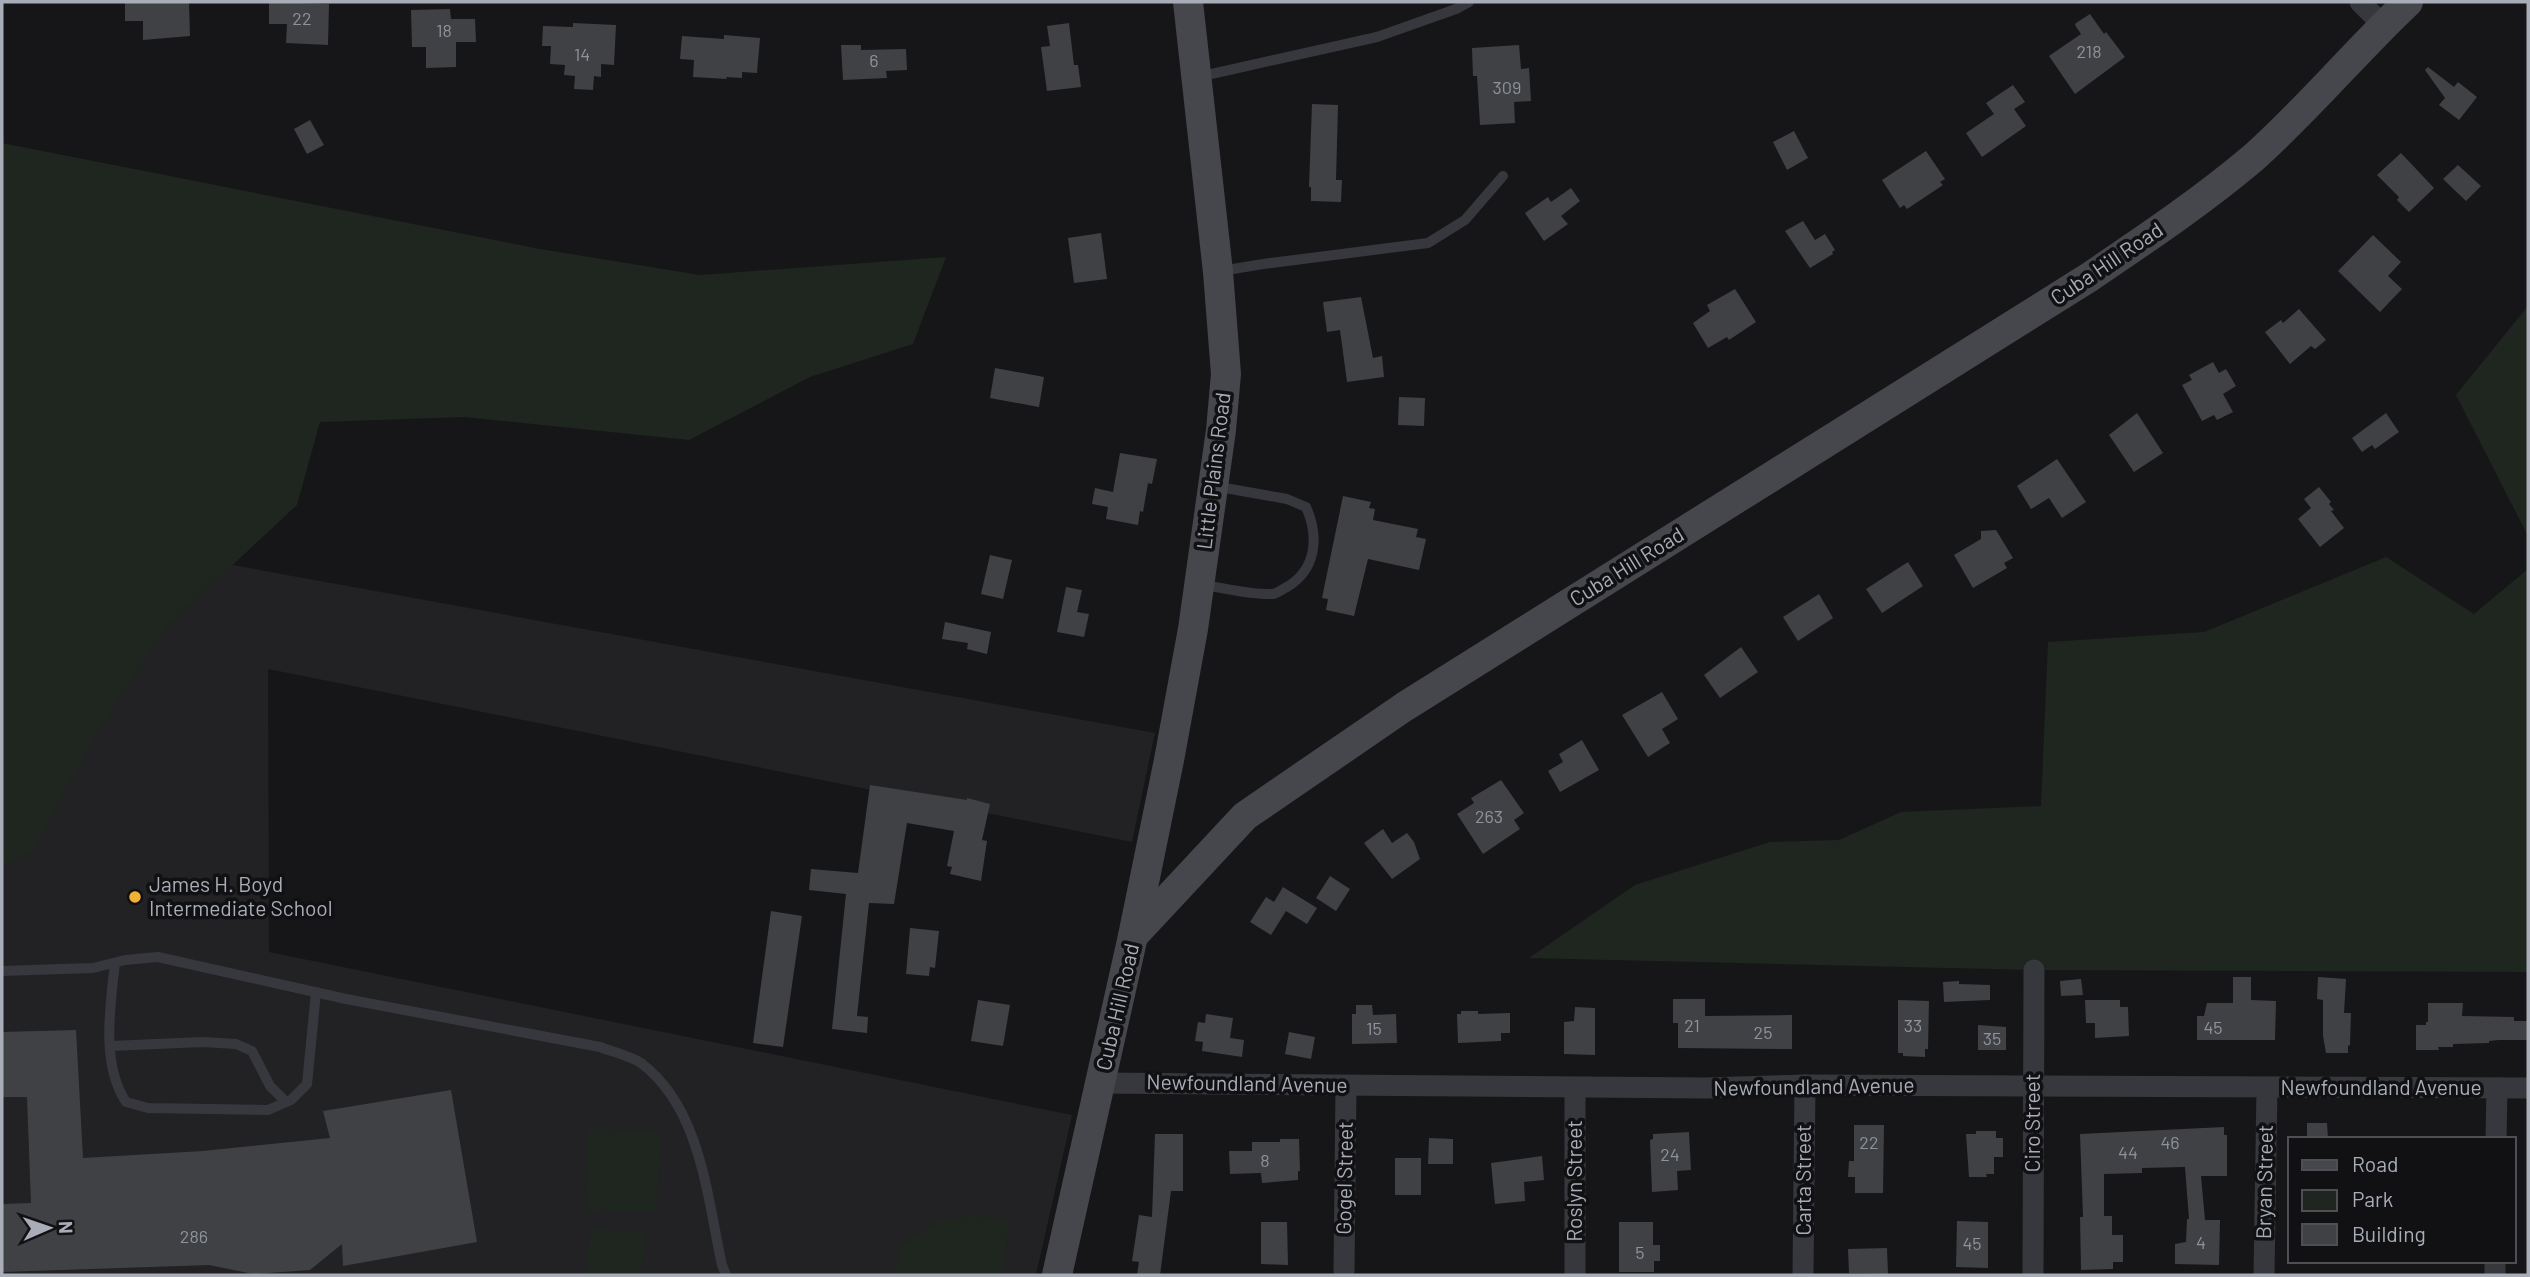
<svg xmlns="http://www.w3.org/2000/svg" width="2530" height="1277" font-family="Barlow,sans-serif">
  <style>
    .built { fill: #222225 }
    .green { fill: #1e261f }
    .building { fill: #404145 }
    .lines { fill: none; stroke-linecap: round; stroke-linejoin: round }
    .lane { stroke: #37383d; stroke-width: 10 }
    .street { stroke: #37383d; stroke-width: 21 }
    .secondary { stroke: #45474d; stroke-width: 30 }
    .poi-dot { fill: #f2b134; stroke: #111113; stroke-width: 2.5 }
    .labels { text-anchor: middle; stroke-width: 7; stroke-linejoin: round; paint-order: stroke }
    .number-label { font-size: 18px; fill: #8e929b }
    .street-label { font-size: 21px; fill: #a8adb8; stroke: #111113 }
    .poi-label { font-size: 21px; fill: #a8adb8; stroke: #111113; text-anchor: start }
  </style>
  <rect width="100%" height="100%" fill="#161618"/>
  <polygon class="built" points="2,523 1155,733 1132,842 268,669 269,952 1072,1115 1036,1275 2,1275"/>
  <g class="green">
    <polygon points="2,143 540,249 700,275 946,257 913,344 810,377 689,440 464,417 320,422 297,505 166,627 96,734 31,852 2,865"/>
    <polygon points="2528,306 2528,536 2456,395"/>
    <polygon points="2386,557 2474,614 2528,569 2528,972 2034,970 1529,958 1635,885 1770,842 1839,840 1901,812 2041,806 2048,642 2204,632"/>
    <polygon points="588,1128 660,1131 657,1212 585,1210"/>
    <polygon points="971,1216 1009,1219 1003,1275 894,1275 901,1246 939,1221"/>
    <polygon points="591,1228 645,1233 641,1275 586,1275"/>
  </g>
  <g class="building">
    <polygon points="125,2 189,2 190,36 143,40 143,21 125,21"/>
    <polygon points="269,2 329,4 328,45 286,43 287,24 269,24"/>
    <polygon points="450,9 451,19 475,19 476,42 456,42 456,67 426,68 426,47 412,47 411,10"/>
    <polygon points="2090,14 2104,34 2106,32 2125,57 2075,94 2049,56 2081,34 2075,25 2076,23"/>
    <polygon points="573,23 616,25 614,65 601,64 601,77 594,76 593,90 574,89 575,76 564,75 565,65 550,64 551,46 542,46 543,26 573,27"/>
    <polygon points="1069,23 1074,65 1078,65 1081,87 1047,91 1041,47 1050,46 1047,26"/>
    <polygon points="724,35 760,38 757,73 742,72 742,78 726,77 727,79 693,77 694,60 680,59 682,36 724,39"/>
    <polygon points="841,45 861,45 861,50 906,49 907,70 886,71 887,78 843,80"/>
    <polygon points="1519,45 1521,69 1529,68 1531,101 1514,102 1515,123 1480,125 1477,76 1473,76 1472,48"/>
    <polygon points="2428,67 2454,87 2458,82 2477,97 2459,120 2439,105 2445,98 2425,70"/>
    <polygon points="2013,85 2025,102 2014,109 2026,126 1982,157 1966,133 1994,114 1986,103"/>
    <polygon points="1312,104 1338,105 1336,180 1342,180 1341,202 1311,201 1311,187 1309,187"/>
    <polygon points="310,120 324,145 307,154 294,129"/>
    <polygon points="1794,131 1808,158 1787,170 1773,142"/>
    <polygon points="1926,151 1945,179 1940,182 1943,185 1907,209 1904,205 1900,208 1882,180"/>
    <polygon points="2401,153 2434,188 2409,212 2397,200 2399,197 2377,175"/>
    <polygon points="2458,165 2481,186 2466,201 2443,179"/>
    <polygon points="1571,188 1580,201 1561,216 1568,224 1544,241 1525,213 1548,197 1551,202"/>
    <polygon points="1803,221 1815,240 1825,234 1835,250 1832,252 1833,254 1810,268 1785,231"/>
    <polygon points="1101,233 1107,279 1074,283 1068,238"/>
    <polygon points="2373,235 2401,262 2388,276 2402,289 2380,312 2338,271"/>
    <polygon points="1735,289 1756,322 1729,340 1727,337 1708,348 1693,323 1710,311 1707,305"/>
    <polygon points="1361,297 1373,358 1382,356 1384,377 1347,382 1340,330 1327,332 1323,302"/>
    <polygon points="2299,309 2326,340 2315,349 2311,346 2290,364 2265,332 2281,320 2283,323"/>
    <polygon points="2213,362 2219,373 2226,369 2236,386 2223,394 2233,412 2217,420 2214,415 2202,421 2182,385 2192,380 2189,375"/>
    <polygon points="995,368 1044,377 1039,407 990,398"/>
    <polygon points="1399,397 1425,398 1424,426 1398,425"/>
    <polygon points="2137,413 2163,453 2134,472 2109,435"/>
    <polygon points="2386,413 2399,432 2375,449 2372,445 2362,452 2352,438"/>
    <polygon points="1120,453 1157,459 1152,484 1148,483 1143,512 1140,511 1138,525 1106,519 1108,507 1092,504 1095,488 1113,492"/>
    <polygon points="2057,459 2086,502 2062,518 2049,498 2031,509 2017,486"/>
    <polygon points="2319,487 2331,502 2329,504 2334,510 2331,511 2344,528 2320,547 2298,519 2311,508 2304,499"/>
    <polygon points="1343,496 1371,502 1369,508 1375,509 1373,520 1418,529 1416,537 1426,539 1419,570 1368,559 1354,616 1326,610 1328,599 1322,598"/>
    <polygon points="1996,530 2013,558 2004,563 2007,568 1973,588 1954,555 1981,539 1981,531"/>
    <polygon points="990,555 1012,560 1003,599 981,594"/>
    <polygon points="1908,562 1923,586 1882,613 1866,589"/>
    <polygon points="1066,587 1082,590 1077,612 1089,614 1084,637 1057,632"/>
    <polygon points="1819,594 1833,618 1798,641 1783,617"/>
    <polygon points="945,622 991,632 987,654 967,649 968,643 942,639"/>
    <polygon points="1741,647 1758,672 1720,698 1704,675"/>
    <polygon points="1662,692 1678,719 1662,729 1670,743 1648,757 1622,715"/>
    <polygon points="1582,740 1599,770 1560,792 1548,771 1563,762 1559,754"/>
    <polygon points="1501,780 1524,813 1514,820 1520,829 1483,854 1457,814 1474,803 1471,798"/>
    <polygon points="870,785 967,800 967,798 990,804 982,840 987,841 981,881 950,874 952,867 947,866 954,831 907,823 894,904 869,903 857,1016 868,1017 867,1033 832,1029 846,894 809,890 811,869 858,873"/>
    <polygon points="1383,829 1392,843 1407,833 1414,842 1420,859 1392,879 1364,843"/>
    <polygon points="1330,876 1350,889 1336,911 1316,898"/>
    <polygon points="1283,887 1317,908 1307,924 1286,911 1271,935 1250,922 1266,897 1274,902"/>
    <polygon points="771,911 802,916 783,1047 753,1043"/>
    <polygon points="910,928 939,931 935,968 930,967 929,976 906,974"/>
    <polygon points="2233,977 2251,977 2251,1000 2276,1001 2275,1040 2197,1040 2197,1016 2204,1016 2207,1003 2233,1003"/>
    <polygon points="2318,977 2346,979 2344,1013 2351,1013 2350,1045 2348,1046 2348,1053 2326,1053 2323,1036 2323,1000 2317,999"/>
    <polygon points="2081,979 2083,995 2061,996 2060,981"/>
    <polygon points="1959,981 1959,984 1990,985 1990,1000 1944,1002 1943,982"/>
    <polygon points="1673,999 1705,999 1705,1016 1792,1015 1792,1049 1678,1048 1678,1023 1673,1023"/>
    <polygon points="978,1000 1010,1005 1003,1046 971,1041"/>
    <polygon points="1898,1000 1929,1001 1928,1049 1925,1049 1925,1057 1903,1056 1903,1053 1898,1053"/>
    <polygon points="2085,1000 2120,1000 2120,1007 2128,1007 2129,1036 2095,1038 2095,1023 2086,1023"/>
    <polygon points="2428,1003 2463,1003 2462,1016 2514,1017 2514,1021 2528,1021 2528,1040 2499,1040 2489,1041 2489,1043 2453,1044 2453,1047 2438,1047 2439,1050 2416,1050 2416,1025 2426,1025 2426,1022 2428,1022"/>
    <polygon points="1356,1005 1372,1005 1373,1015 1396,1014 1397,1043 1352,1044 1352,1014 1356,1014"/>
    <polygon points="1575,1007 1595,1008 1595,1055 1564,1054 1564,1022 1574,1021"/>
    <polygon points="1461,1011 1478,1011 1478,1014 1510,1013 1510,1033 1501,1033 1501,1041 1458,1043 1457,1014 1461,1014"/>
    <polygon points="1206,1014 1233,1018 1230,1038 1244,1040 1242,1057 1202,1051 1203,1042 1195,1041 1198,1022 1205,1023"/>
    <polygon points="1978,1025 2006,1027 2006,1050 1978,1050"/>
    <polygon points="76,1030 83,1158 203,1151 330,1138 323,1111 451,1090 477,1242 343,1266 342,1244 310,1270 253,1274 209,1265 2,1272 2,1204 31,1203 27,1097 2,1097 2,1032"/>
    <polygon points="1289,1032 1315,1037 1311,1059 1285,1054"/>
    <polygon points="2307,1123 2327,1123 2328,1139 2307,1139"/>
    <polygon points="1854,1125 1884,1125 1883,1193 1855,1193 1855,1177 1848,1177 1849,1161 1854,1161"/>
    <polygon points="2224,1127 2224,1135 2227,1135 2227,1176 2201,1176 2205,1220 2220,1220 2219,1265 2175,1264 2175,1244 2186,1242 2187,1219 2189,1219 2185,1167 2142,1168 2142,1173 2104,1174 2104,1216 2112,1216 2112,1235 2123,1235 2123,1262 2113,1262 2113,1269 2081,1270 2080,1217 2083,1217 2080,1134"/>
    <polygon points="1976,1131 1996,1131 1996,1138 2003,1138 2003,1157 1994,1157 1994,1174 1986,1174 1987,1177 1969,1177 1966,1134 1976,1134"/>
    <polygon points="1689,1132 1691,1170 1677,1171 1678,1190 1652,1192 1650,1140 1653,1139 1653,1134"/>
    <polygon points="1155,1134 1183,1134 1183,1191 1171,1191 1160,1275 1137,1275 1139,1262 1132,1261 1139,1215 1152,1217"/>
    <polygon points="1429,1138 1453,1139 1453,1164 1428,1164"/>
    <polygon points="1280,1139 1299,1139 1300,1171 1298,1171 1298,1180 1262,1183 1261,1173 1230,1174 1229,1151 1252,1151 1252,1142 1280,1142"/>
    <polygon points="1542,1156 1544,1180 1524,1182 1525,1201 1495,1204 1491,1163"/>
    <rect x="1395" y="1158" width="26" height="37"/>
    <polygon points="1957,1221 1988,1222 1988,1268 1956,1267"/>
    <polygon points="1261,1222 1287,1222 1288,1265 1261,1264"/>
    <polygon points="1619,1222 1653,1222 1653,1245 1660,1245 1660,1261 1654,1261 1654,1272 1619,1272"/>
    <polygon points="1887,1248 1888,1274 1849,1273 1848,1249"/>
  </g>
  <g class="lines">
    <g class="lane">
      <polyline points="1198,77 1377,37 1456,9 1469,2"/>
      <polyline points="1221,271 1263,264 1428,243 1465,220 1503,176"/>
      <path d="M1203,585c22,3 47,10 70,9 5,-1 9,-5 14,-7 30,-18 32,-51 19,-80l-19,-8 -73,-13"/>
      <path d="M115,963c-5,43 -14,102 11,139l22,6 120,2 23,-10 16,-16 9,-92"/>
      <path d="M2,971l91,-3 32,-8 33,-3 188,42 254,48c13,5 30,9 41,16 60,45 66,134 81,202l4,10"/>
      <polyline points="111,1046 202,1042 236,1044 252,1051 270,1086 286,1102"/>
    </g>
    <g class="street">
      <polyline points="2360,2 2383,25"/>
      <polyline points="1100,1083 1705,1088 1805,1085 2528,1088"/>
      <polyline points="1575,1087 1575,1275"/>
      <polyline points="2496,1139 2497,1088"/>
      <polyline points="1344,1271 1346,1086"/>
      <polyline points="1803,1275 1805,1085"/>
      <polyline points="2033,1275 2034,970"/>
      <polyline points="2264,1275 2267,1088"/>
      <polyline points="2495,1275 2495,1261"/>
    </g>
    <g class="secondary">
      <path d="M1133,936l112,-120 159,-109 684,-429c56,-38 113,-76 165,-120 55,-49 102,-106 155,-156"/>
      <polyline points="1057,1275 1133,936 1169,760 1193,629 1221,430 1226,374 1218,272 1188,2"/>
    </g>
  </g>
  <circle class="poi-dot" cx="135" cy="897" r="7"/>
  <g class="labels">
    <g class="number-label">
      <text x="302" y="25">22</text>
      <text x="444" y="37">18</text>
      <text x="2089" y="58">218</text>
      <text x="582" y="61">14</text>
      <text x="874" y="67">6</text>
      <text x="1507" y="94">309</text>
      <text x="1489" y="823">263</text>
      <text x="1692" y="1032">21</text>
      <text x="1913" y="1032">33</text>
      <text x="2213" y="1034">45</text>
      <text x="1374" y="1035">15</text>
      <text x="1763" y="1039">25</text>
      <text x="1992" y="1045">35</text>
      <text x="1869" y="1149">22</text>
      <text x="2170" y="1149">46</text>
      <text x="2128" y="1159">44</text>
      <text x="1670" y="1161">24</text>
      <text x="1265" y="1167">8</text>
      <text x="194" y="1243">286</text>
      <text x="2201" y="1249">4</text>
      <text x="1972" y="1250">45</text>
      <text x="1640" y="1259">5</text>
    </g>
    <g class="street-label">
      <text transform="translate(2107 264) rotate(-34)" y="7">Cuba Hill Road</text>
      <text transform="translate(1214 471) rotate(-83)" y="7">Little Plains Road</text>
      <text transform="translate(1627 567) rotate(-32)" y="7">Cuba Hill Road</text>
      <text transform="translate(1118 1007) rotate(-77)" y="7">Cuba Hill Road</text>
      <text transform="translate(1247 1084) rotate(1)" y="7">Newfoundland Avenue</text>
      <text transform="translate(1814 1087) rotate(-1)" y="7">Newfoundland Avenue</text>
      <text x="2381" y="1095">Newfoundland Avenue</text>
      <text transform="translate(2033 1123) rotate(-90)" y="7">Ciro Street</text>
      <text transform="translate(1345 1178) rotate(-89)" y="7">Gogel Street</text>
      <text transform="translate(1804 1180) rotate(-90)" y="7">Carta Street</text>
      <text transform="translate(1575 1181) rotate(-90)" y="7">Roslyn Street</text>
      <text transform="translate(2265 1182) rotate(-89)" y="7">Bryan Street</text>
    </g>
    <g class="poi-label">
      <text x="149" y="892">James H. Boyd<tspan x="149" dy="24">Intermediate School</tspan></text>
    </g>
  </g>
  <rect width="2530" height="1277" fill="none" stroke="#a8adb8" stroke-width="7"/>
  <rect x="2288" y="1137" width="228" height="126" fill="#111113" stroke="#4d4f55" stroke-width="2"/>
  <rect x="2302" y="1160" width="35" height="10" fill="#45474d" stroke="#4d4f55" stroke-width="2"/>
  <text x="2352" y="1172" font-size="21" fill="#a8adb8">Road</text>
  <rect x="2302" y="1190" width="35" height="21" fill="#1e261f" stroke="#4d4f55" stroke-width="2"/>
  <text x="2352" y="1207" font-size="21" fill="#a8adb8">Park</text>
  <rect x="2302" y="1224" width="35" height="21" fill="#404145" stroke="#4d4f55" stroke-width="2"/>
  <text x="2352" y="1242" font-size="21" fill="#a8adb8">Building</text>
  <g transform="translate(49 1228) rotate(88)" stroke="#111113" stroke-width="5" paint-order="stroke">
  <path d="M0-5L12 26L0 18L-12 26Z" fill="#a8adb8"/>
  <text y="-10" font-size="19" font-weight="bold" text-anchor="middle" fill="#a8adb8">N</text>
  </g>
</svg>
